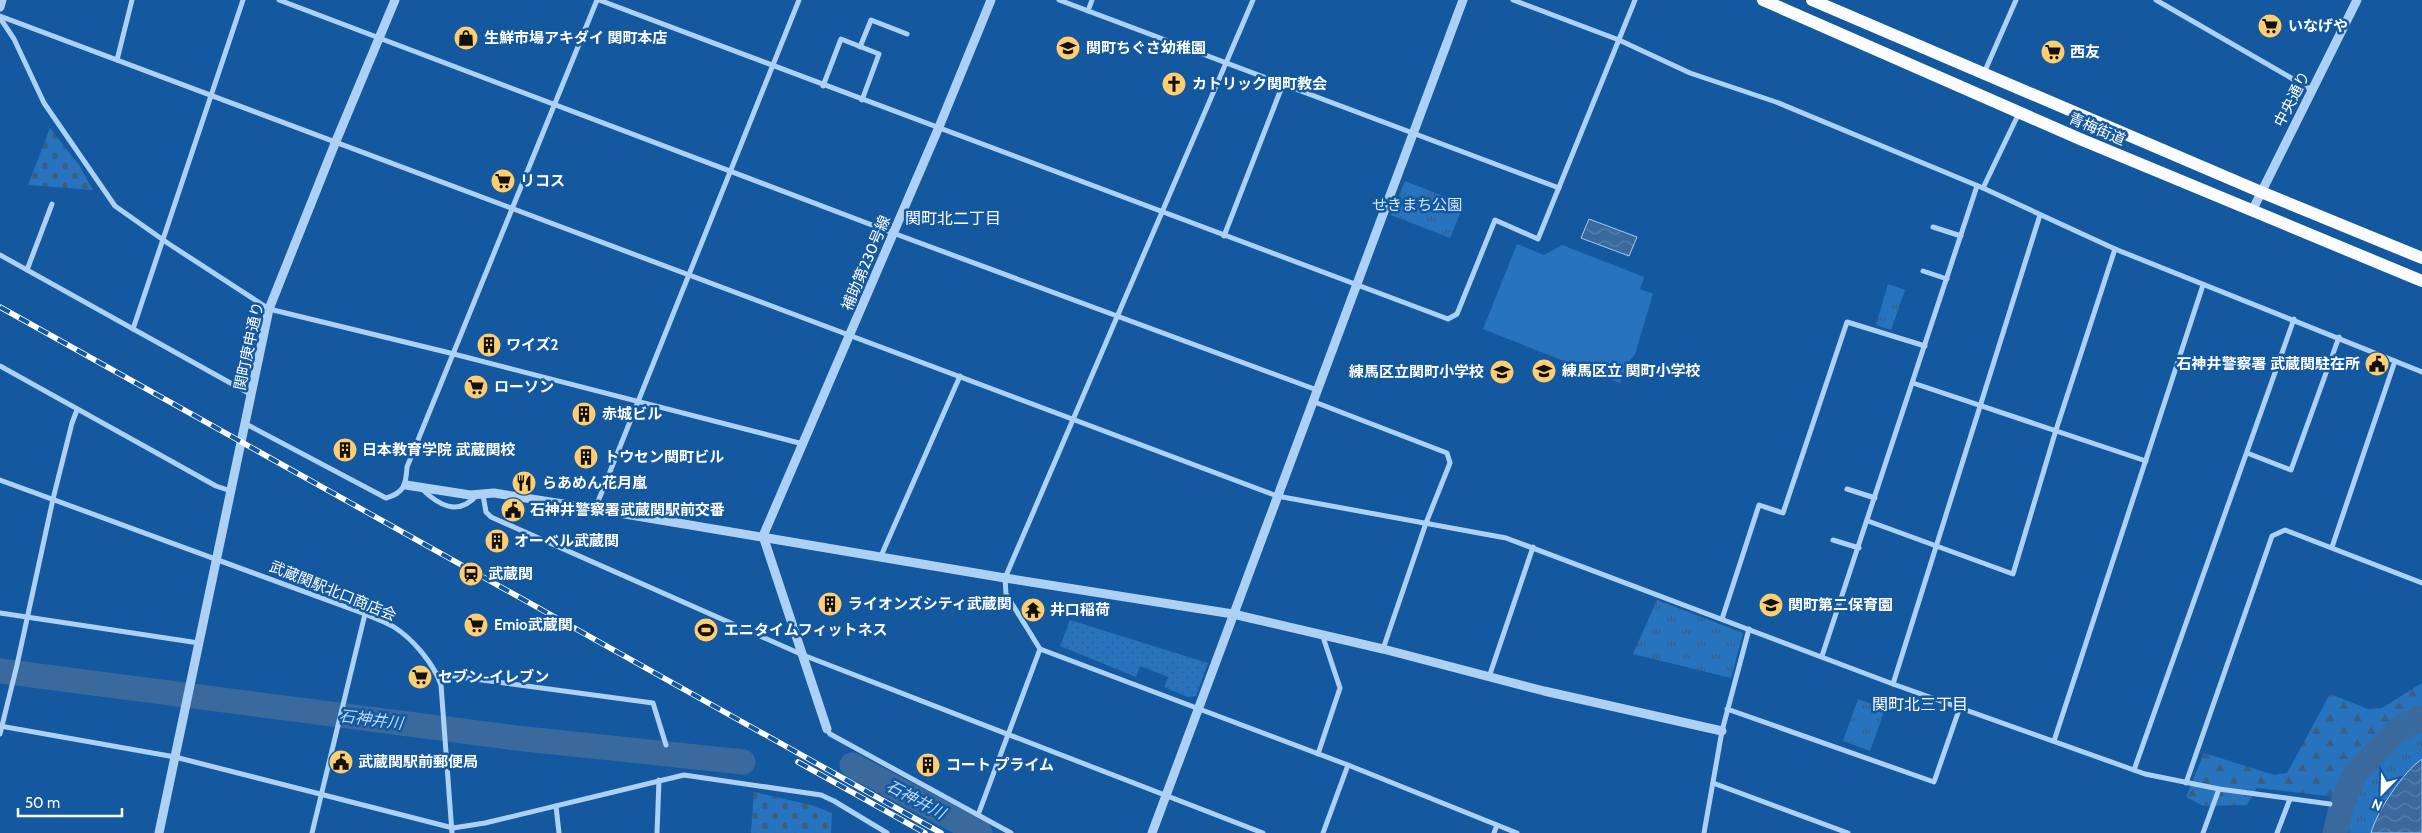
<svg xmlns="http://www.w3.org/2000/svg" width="2422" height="833" font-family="Cabin,'Noto Sans JP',sans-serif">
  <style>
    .grass { fill: url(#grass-dots) }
    .forest { fill: url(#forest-firs) }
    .cemetery { fill: url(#cemetery-stones) }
    .park { fill: url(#park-tufts) }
    .garden { fill: #2773bd }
    .water { fill: url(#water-waves); stroke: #9fccf6 }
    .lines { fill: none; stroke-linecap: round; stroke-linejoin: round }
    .river { stroke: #3a6a9d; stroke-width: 25 }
    .minor { stroke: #add1f4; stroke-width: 5 }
    .tertiary { stroke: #add1f4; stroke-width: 9 }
    .primary { stroke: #fafcff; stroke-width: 12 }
    .rail-casing { stroke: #fff; stroke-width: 5.5 }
    .rail { stroke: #14589f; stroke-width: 4; stroke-dasharray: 11; stroke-linecap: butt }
    .labels { text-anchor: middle; stroke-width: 5; stroke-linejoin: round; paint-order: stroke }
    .poi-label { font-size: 15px; font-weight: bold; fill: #fff; stroke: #14589f; text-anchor: start }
    .street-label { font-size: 15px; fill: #fff; stroke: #14589f }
    .park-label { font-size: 15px; fill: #d5eafd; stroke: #14589f }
    .neighbourhood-label { font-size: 16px; fill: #fff; stroke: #14589f }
    .water-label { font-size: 16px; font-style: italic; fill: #badafa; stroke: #14589f }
  </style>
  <defs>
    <pattern id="grass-dots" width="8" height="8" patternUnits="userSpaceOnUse" patternTransform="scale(1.25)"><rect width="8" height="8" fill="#2773bd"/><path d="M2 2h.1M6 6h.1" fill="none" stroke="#3b5e7f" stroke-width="1.8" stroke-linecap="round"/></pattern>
    <pattern id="forest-firs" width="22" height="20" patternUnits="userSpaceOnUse" patternTransform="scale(1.25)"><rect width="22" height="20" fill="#2773bd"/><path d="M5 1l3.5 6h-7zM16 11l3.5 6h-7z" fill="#3b5e7f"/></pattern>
    <pattern id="cemetery-stones" width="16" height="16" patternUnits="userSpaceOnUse" patternTransform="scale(1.25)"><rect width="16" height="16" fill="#2773bd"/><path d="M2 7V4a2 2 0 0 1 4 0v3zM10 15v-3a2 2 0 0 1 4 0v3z" fill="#3b5e7f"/></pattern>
    <pattern id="park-tufts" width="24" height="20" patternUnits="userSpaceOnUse" patternTransform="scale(1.25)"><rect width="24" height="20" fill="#2773bd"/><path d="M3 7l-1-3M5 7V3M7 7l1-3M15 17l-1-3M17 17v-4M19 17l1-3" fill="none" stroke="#3b5e7f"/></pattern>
    <pattern id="water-waves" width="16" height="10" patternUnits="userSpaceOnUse" patternTransform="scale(1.25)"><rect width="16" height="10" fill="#3a6a9d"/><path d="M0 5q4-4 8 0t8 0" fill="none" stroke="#5880ac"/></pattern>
  </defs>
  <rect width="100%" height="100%" fill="#14589f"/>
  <polygon class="grass" points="1070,620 1208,663 1196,696 1188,697 1164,687 1168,677 1140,666 1136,677 1060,646"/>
  <polygon class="forest" points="2422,683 2422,759 2371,833 2341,833 2344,798 2257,788 2247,805 2203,806 2186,797 2204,753 2274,775 2287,773 2330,694 2368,709 2382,708"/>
  <g class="cemetery">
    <polygon points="50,128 79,165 93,190 28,185"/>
    <polygon points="754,792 811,805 832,813 831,833 751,833"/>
  </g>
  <g class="park">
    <polygon points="1405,181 1464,204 1450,238 1391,215"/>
    <polygon points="1888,284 1905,290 1891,330 1876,325"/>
    <polygon points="1657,600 1743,633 1731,678 1633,654"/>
    <polygon points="1858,699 1885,709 1870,751 1843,741"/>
    <polygon points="2422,730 2422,833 2346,833 2353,804 2365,778 2408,736"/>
  </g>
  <polygon class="garden" points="1517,244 1544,255 1562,245 1644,277 1640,289 1653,294 1635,354 1626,366 1620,383 1483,329"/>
  <g class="water">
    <polygon points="1589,219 1637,237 1629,256 1581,238"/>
    <path d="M2422,759v74h-51c6,-22 32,-61 51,-74z"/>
  </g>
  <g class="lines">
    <g class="river">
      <polyline points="0,671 516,738 743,762"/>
      <polyline points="852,765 980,833"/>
      <polyline points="2335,833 2343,801 2357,771 2400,728 2422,718"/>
    </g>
    <g class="minor">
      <polyline points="279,0 893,233 1317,390"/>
      <polyline points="599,0 1448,319 1457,314 1495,220 1538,239 1635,0"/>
      <polyline points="1059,0 1559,188"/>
      <polyline points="1253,0 1005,578 1006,594 1040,649 1348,765 1497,825 1494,833"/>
      <polyline points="1513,0 1619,40 1690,73 1776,102 1983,188 2115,249 2422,372"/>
      <polyline points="2156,0 2312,90"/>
      <polyline points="1088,11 1092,0"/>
      <polyline points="0,16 1277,496 1506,538 1893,684 2145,774 2219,789 2330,804"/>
      <polyline points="0,18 14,39 44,103 115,206 169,244 269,309 446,352 803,444"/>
      <polyline points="860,47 871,20 907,34"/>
      <polyline points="117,60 132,0"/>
      <polyline points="1984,73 2016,0"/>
      <polyline points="823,86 841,39 879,54 862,100"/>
      <polyline points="1983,188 2019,113"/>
      <polyline points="1933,227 1961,236"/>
      <polyline points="1224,236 1283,84"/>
      <polyline points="0,255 252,395"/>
      <polyline points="27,270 52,204"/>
      <polyline points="1923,271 1947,279"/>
      <polyline points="133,329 243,0"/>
      <polyline points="0,366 216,486 231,491"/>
      <polyline points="1913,383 2146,461"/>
      <polyline points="1312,401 1447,453 1450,463 1426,523 1383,649"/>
      <path d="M246,424l140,74c18,-5 20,-13 21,-31l190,-467"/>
      <polyline points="2247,453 2291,470 2339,337"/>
      <path d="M0,480l365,134c10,4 21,8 29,13 19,12 40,37 47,58l11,148"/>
      <path d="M421,488c17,17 37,29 56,7"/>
      <polyline points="1847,489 1875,498"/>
      <polyline points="483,495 486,512 491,517 803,655 1263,833"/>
      <polyline points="595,509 799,0"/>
      <polyline points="1868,521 2013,574 2056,430 2115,249"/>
      <polyline points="1833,540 1859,548"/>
      <polyline points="2332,547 2395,361"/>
      <polyline points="881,556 960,376"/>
      <polyline points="0,613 199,643"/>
      <polyline points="1722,619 1759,505 1783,513 1847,322 1925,346"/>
      <polyline points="1822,656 1977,186"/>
      <polyline points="437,674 653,703 666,745"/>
      <polyline points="1489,677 1533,547"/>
      <polyline points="1893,684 2040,215"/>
      <polyline points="1727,709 1934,782 1960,707"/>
      <polyline points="0,726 175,757 453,828 485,823 684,775 821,795 834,801 887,833"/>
      <polyline points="827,729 830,734 1011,833"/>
      <polyline points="0,734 17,665 53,499 72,423 77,410"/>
      <polyline points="2054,741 2203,285"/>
      <polyline points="1318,754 1340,688 1322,634"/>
      <polyline points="2134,770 2294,319"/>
      <polyline points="1713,783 1848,833"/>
      <polyline points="2186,783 2272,536 2285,530 2422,583"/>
      <polyline points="556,806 559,833"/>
      <polyline points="978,815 1040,649"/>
      <polyline points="1497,825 1517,833"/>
      <polyline points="312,833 365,614"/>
      <polyline points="657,833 659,780"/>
      <polyline points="1323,833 1348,765"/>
      <polyline points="1704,833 1722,731 1749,629"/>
      <polyline points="2203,833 2219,789"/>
      <polyline points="2277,833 2290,799"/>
    </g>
    <g class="tertiary">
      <polyline points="0,7 2,0"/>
      <polyline points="2252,211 2357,0"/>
      <polyline points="406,485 470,495 494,493 595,509 1005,578 1233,614 1383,649 1544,691 1722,731"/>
      <polyline points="827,729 763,536 939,127 991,0"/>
      <polyline points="159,833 269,309 336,141 395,0"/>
      <polyline points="1152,833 1463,0"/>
    </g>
    <g class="primary">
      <polyline points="1763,0 2080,139 2422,281"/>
      <polyline points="1812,0 2261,192 2422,258"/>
    </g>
    <defs>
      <g id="rail">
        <polyline points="0,307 941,833"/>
        <polyline points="798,762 925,833"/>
      </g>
    </defs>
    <use href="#rail" class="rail-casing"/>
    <use href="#rail" class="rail"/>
  </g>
  <defs>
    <symbol id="supermarket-disc" viewBox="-11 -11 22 22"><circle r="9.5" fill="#ffce70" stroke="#14589f"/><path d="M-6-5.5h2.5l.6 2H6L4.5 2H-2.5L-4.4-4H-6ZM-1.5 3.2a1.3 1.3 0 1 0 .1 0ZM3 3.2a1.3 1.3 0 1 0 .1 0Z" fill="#111"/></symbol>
    <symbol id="shop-disc" viewBox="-11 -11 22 22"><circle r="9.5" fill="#ffce70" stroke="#14589f"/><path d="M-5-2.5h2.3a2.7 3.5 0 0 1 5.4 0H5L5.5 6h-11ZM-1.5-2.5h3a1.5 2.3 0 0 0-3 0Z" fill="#111"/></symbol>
    <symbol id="school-disc" viewBox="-11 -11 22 22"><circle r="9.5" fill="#ffce70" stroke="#14589f"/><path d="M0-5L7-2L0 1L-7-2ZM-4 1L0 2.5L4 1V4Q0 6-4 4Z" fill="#111"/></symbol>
    <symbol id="church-disc" viewBox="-11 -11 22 22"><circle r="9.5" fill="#ffce70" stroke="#14589f"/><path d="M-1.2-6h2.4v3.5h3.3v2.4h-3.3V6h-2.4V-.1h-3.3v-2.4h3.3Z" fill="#111"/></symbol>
    <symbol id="building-disc" viewBox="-11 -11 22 22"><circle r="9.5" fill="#ffce70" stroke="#14589f"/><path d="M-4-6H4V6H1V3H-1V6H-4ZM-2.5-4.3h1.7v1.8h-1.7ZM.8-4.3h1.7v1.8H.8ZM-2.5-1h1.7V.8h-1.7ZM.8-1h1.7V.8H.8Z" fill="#111"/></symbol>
    <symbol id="civic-disc" viewBox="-11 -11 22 22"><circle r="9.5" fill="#ffce70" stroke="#14589f"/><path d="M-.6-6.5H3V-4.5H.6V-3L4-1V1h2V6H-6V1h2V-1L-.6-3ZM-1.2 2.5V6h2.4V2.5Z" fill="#111"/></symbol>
    <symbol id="restaurant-disc" viewBox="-11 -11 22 22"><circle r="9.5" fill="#ffce70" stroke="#14589f"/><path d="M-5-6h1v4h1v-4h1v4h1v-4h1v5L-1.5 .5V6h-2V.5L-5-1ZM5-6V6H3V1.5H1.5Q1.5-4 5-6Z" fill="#111"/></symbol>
    <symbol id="station-disc" viewBox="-11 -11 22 22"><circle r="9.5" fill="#ffce70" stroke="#14589f"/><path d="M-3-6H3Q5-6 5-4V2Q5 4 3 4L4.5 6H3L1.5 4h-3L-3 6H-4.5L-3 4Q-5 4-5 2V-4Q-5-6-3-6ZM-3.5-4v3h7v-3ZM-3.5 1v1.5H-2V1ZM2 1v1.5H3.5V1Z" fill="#111"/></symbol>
    <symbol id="temple-disc" viewBox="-11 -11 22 22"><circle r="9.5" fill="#ffce70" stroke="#14589f"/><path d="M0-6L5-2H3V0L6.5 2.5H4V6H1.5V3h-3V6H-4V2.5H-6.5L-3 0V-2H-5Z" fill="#111"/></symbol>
    <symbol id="stadium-disc" viewBox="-11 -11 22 22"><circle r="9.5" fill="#ffce70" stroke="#14589f"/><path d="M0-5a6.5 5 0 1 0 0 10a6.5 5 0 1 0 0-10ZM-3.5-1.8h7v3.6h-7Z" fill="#111"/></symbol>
  </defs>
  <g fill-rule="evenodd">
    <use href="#supermarket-disc" x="2256" y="12" width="28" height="28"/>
    <use href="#shop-disc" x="452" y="24" width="28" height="28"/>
    <use href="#school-disc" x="1054" y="34" width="28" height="28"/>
    <use href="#supermarket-disc" x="2039" y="38" width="28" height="28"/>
    <use href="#church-disc" x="1160" y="70" width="28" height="28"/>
    <use href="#supermarket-disc" x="489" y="167" width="28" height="28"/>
    <use href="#building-disc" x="475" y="331" width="28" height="28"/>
    <use href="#civic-disc" x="2363" y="350" width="28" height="28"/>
    <use href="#school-disc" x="1530" y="357" width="28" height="28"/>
    <use href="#school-disc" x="1488" y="358" width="28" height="28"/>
    <use href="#supermarket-disc" x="462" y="373" width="28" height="28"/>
    <use href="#building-disc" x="570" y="400" width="28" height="28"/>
    <use href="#building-disc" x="331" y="436" width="28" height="28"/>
    <use href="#building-disc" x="572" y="443" width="28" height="28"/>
    <use href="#restaurant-disc" x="510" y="469" width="28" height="28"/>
    <use href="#civic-disc" x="499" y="496" width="28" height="28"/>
    <use href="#building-disc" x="483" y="527" width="28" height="28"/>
    <use href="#station-disc" x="457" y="560" width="28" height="28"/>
    <use href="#building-disc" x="816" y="590" width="28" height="28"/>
    <use href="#school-disc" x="1757" y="591" width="28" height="28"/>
    <use href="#temple-disc" x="1019" y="596" width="28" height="28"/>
    <use href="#supermarket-disc" x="462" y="611" width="28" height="28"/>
    <use href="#stadium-disc" x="692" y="616" width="28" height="28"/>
    <use href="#supermarket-disc" x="406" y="663" width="28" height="28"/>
    <use href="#civic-disc" x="327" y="748" width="28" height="28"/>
    <use href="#building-disc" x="914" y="751" width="28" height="28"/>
  </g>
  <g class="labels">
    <g class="poi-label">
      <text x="2288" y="31">いなげや</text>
      <text x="484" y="43">生鮮市場アキダイ 関町本店</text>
      <text x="1086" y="53">関町ちぐさ幼稚園</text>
      <text x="2070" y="57">西友</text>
      <text x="1192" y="89">カトリック関町教会</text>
      <text x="520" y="186">リコス</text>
      <text x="506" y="350">ワイズ2</text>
      <text x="2360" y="369" text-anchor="end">石神井警察署 武蔵関駐在所</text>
      <text x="1562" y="376">練馬区立 関町小学校</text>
      <text x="1484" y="377" text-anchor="end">練馬区立関町小学校</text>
      <text x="494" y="392">ローソン</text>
      <text x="602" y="419">赤城ビル</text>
      <text x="362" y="455">日本教育学院 武蔵関校</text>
      <text x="604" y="462">トウセン関町ビル</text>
      <text x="542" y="488">らあめん花月嵐</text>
      <text x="530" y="515">石神井警察署武蔵関駅前交番</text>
      <text x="514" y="546">オーベル武蔵関</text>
      <text x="488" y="579">武蔵関</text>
      <text x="848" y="609">ライオンズシティ武蔵関</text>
      <text x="1788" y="610">関町第二保育園</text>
      <text x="1050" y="615">井口稲荷</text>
      <text x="494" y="630">Emio武蔵関</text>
      <text x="724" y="635">エニタイムフィットネス</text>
      <text x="438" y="682">セブン-イレブン</text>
      <text x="358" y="767">武蔵関駅前郵便局</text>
      <text x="946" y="770">コート プライム</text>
    </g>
    <g class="street-label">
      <text transform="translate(2292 99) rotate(-63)" y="5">中央通り</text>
      <text transform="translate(2097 129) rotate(23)" y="5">青梅街道</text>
      <text transform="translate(866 263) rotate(-67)" y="5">補助第230号線</text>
      <text transform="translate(249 346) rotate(-78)" y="5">関町庚申通り</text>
      <text transform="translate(333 591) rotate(22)" y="5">武蔵関駅北口商店会</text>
    </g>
    <g class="park-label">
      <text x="1417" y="210">せきまち公園</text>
    </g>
    <g class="neighbourhood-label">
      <text x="953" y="224">関町北二丁目</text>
      <text x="1920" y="710">関町北三丁目</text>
    </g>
    <g class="water-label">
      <text transform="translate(371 719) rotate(7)" y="6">石神井川</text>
      <text transform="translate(916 799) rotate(28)" y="6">石神井川</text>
    </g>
  </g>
  <g transform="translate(2382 793) rotate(203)" stroke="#14589f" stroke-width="4" paint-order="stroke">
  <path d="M0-4L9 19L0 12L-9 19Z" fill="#ffffff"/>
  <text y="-8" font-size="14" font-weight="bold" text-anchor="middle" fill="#ffffff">N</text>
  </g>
  <path d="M18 808v8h104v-8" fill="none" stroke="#ffffff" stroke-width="2.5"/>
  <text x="25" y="808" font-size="15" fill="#ffffff" stroke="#14589f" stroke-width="4" paint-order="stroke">50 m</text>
</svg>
